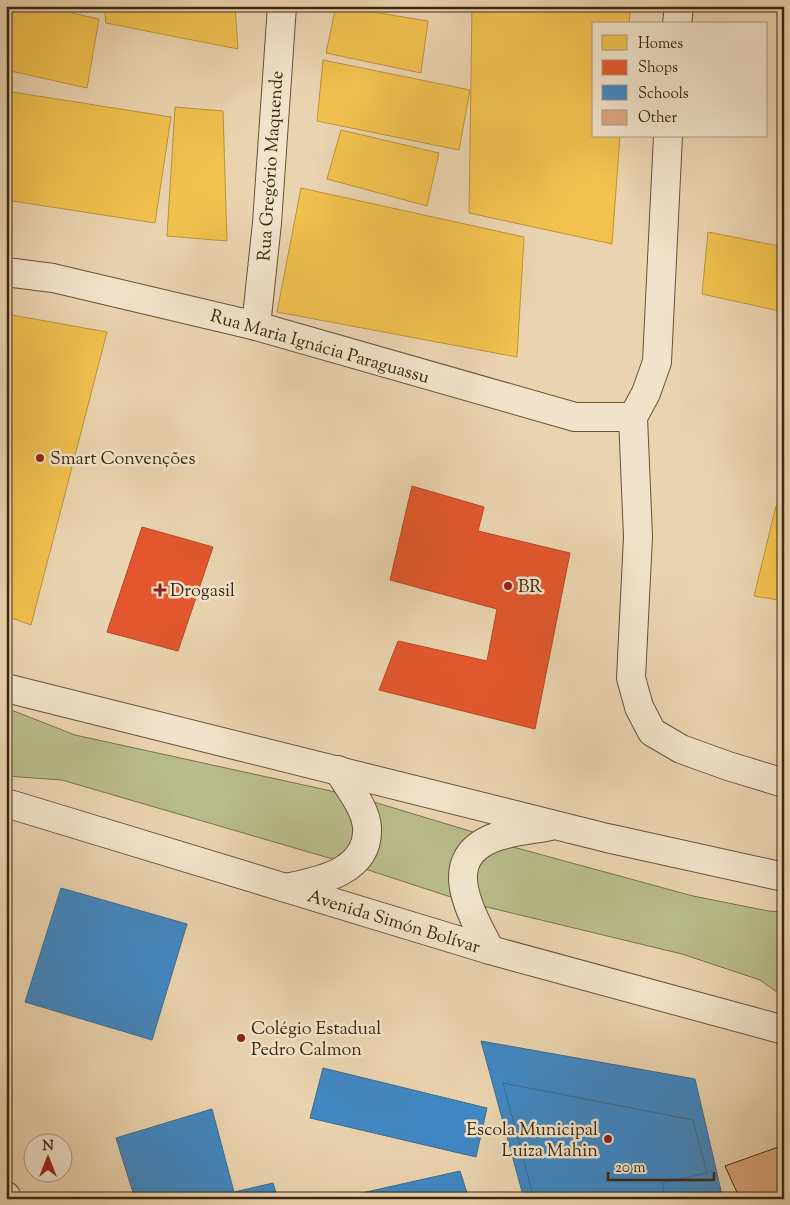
<svg xmlns="http://www.w3.org/2000/svg" width="790" height="1205" font-family="'Sorts Mill Goudy',serif">
  <style>
    .green { fill: #b8bc8a; stroke: #7a724c }
    .homes { fill: #f2c14e; stroke: #bb933b }
    .shops { fill: #e4572e; stroke: #b24924 }
    .schools { fill: #3f88c5; stroke: #3e6b8e }
    .building { fill: #dca780; stroke: #3c270e }
    .lines { fill: none; stroke-linecap: round; stroke-linejoin: round }
    .minor-casing { stroke: #685236; stroke-width: 30 }
    .tertiary-casing { stroke: #685236; stroke-width: 30 }
    .minor { stroke: #f1e3cb; stroke-width: 28 }
    .tertiary { stroke: #f1e3cb; stroke-width: 28 }
    .poi-dot { fill: #8f2418; stroke: #f1e3cb; stroke-width: 2 }
    .labels { text-anchor: middle; stroke-width: 5; stroke-linejoin: round; paint-order: stroke }
    .street-label { font-size: 18px; fill: #3c270e; stroke: #f1e3cb }
    .poi-label { font-size: 18px; fill: #3c270e; stroke: #f1e3cb; text-anchor: start }
  </style>
  <rect width="100%" height="100%" fill="#ead4af"/>
  <filter id="stains"><feTurbulence type="fractalNoise" baseFrequency=".004" numOctaves="4"/><feColorMatrix values="0 0 0 0 .2 0 0 0 0 .09 0 0 0 0 .02 0 0 0 .5 -.17"/></filter>
  <radialGradient id="worn" r=".72"><stop offset=".6" stop-color="#630" stop-opacity="0"/><stop offset="1" stop-color="#630" stop-opacity=".3"/></radialGradient>
  <polygon class="green" points="6,708 75,735 354,796 493,838 513,847 693,896 768,911 784,912 784,997 760,980 682,954 466,902 353,865 62,780 6,776"/>
  <g class="homes">
    <polygon points="6,6 40,6 99,19 87,88 6,70"/>
    <polygon points="104,6 235,6 238,49 106,23"/>
    <polygon points="336,6 428,21 421,73 326,53"/>
    <polygon points="472,6 631,6 629,24 594,24 594,136 620,136 612,244 469,213"/>
    <polygon points="323,60 470,90 459,150 317,121"/>
    <polygon points="6,91 171,117 155,223 6,200"/>
    <polygon points="175,107 223,111 227,241 167,236"/>
    <polygon points="341,130 439,153 427,206 327,179"/>
    <polygon points="301,188 524,237 517,357 277,312"/>
    <polygon points="708,232 784,247 784,312 702,294"/>
    <polygon points="6,314 107,332 31,625 6,616"/>
    <polygon points="776,506 784,507 784,601 754,596"/>
  </g>
  <g class="shops">
    <polygon points="412,486 484,507 478,531 570,553 535,729 379,690 398,641 487,661 497,609 390,580"/>
    <polygon points="142,527 213,547 178,651 107,632"/>
  </g>
  <g class="schools">
    <polygon points="61,888 187,924 152,1040 25,1002"/>
    <polygon points="481,1041 695,1079 723,1199 524,1199"/>
    <polygon points="323,1068 487,1108 476,1157 310,1118"/>
    <polygon points="503,1083 693,1120 707,1173 662,1183 666,1199 534,1199"/>
    <polygon points="212,1109 234,1192 273,1183 278,1199 135,1199 116,1138"/>
    <polygon points="460,1171 469,1199 335,1199"/>
  </g>
  <polygon class="building" points="784,1145 784,1199 740,1199 725,1166"/>
  <g class="lines">
    <defs>
      <g id="minor">
        <polyline points="677,24 679,6"/>
        <polyline points="668,136 657,362 646,393 633,417 638,537 631,678 639,707 652,732 681,749 728,766 784,783"/>
        <polyline points="6,272 53,278 256,326 575,417 633,417"/>
        <polyline points="256,326 267,223 282,6"/>
        <polyline points="6,1196 7,1199"/>
      </g>
      <g id="tertiary">
        <polyline points="6,688 607,838 784,877"/>
        <polyline points="6,803 490,950 784,1030"/>
        <path d="M286,888c33,-7 83,-16 81,-60 -1,-20 -19,-41 -29,-58"/>
        <path d="M490,950c-18,-36 -52,-90 3,-112 17,-7 39,-8 57,-12"/>
      </g>
    </defs>
    <use href="#minor" class="minor-casing"/>
    <use href="#tertiary" class="tertiary-casing"/>
    <use href="#minor" class="minor"/>
    <use href="#tertiary" class="tertiary"/>
  </g>
  <g class="poi-dot">
    <circle cx="40" cy="458" r="5"/>
    <circle cx="508" cy="586" r="5"/>
    <path d="M157.5 582.5h5v5h5v5h-5v5h-5v-5h-5v-5h5z"/>
    <circle cx="241" cy="1038" r="5"/>
    <circle cx="608" cy="1139" r="5"/>
  </g>
  <g class="labels">
    <g class="street-label">
      <text transform="translate(270 166) rotate(-86)" y="6">Rua Gregório Maquende</text>
      <text transform="translate(320 346) rotate(16)" y="6">Rua Maria Ignácia Paraguassu</text>
      <text transform="translate(394 921) rotate(17)" y="6">Avenida Simón Bolívar</text>
    </g>
    <g class="poi-label">
      <text x="50" y="464">Smart Convenções</text>
      <text x="518" y="592">BR</text>
      <text x="170" y="596">Drogasil</text>
      <text x="251" y="1034">Colégio Estadual<tspan x="251" dy="21">Pedro Calmon</tspan></text>
      <text x="598" y="1135" text-anchor="end">Escola Municipal<tspan x="598" dy="21">Luiza Mahin</tspan></text>
    </g>
  </g>
  <rect width="790" height="1205" fill="none" stroke="#ead4af" stroke-width="25"/>
  <rect x="8" y="8" width="775" height="1190" fill="none" stroke="#3c270e" stroke-width="2.5"/>
  <rect x="12" y="12" width="765" height="1180" fill="none" stroke="#3c270e"/>
  <rect x="592" y="22" width="175" height="115" fill="#f1e3cb" stroke="#a9987f"/>
  <rect x="602" y="35" width="25" height="15" fill="#f2c14e" stroke="#a9987f"/>
  <text x="638" y="48" font-size="15" fill="#3c270e">Homes</text>
  <rect x="602" y="60" width="25" height="15" fill="#e4572e" stroke="#a9987f"/>
  <text x="638" y="72" font-size="15" fill="#3c270e">Shops</text>
  <rect x="602" y="85" width="25" height="15" fill="#3f88c5" stroke="#a9987f"/>
  <text x="638" y="98" font-size="15" fill="#3c270e">Schools</text>
  <rect x="602" y="110" width="25" height="15" fill="#dca780" stroke="#a9987f"/>
  <text x="638" y="122" font-size="15" fill="#3c270e">Other</text>
  <g transform="translate(48 1158)"><circle r="24" fill="#f1e3cb" stroke="#a9987f"/>
  <path d="M0-4L9 19L0 12L-9 19Z" fill="#8f2418"/>
  <text y="-8" font-size="14" font-weight="bold" text-anchor="middle" fill="#3c270e">N</text>
  </g>
  <path d="M608 1172v8h106v-8" fill="none" stroke="#3c270e" stroke-width="2.5"/>
  <text x="615" y="1172" font-size="15" fill="#3c270e" stroke="#f1e3cb" stroke-width="4" paint-order="stroke">20 m</text>
  <rect width="100%" height="100%" filter="url(#stains)"/>
  <rect width="100%" height="100%" fill="url(#worn)"/>
</svg>
